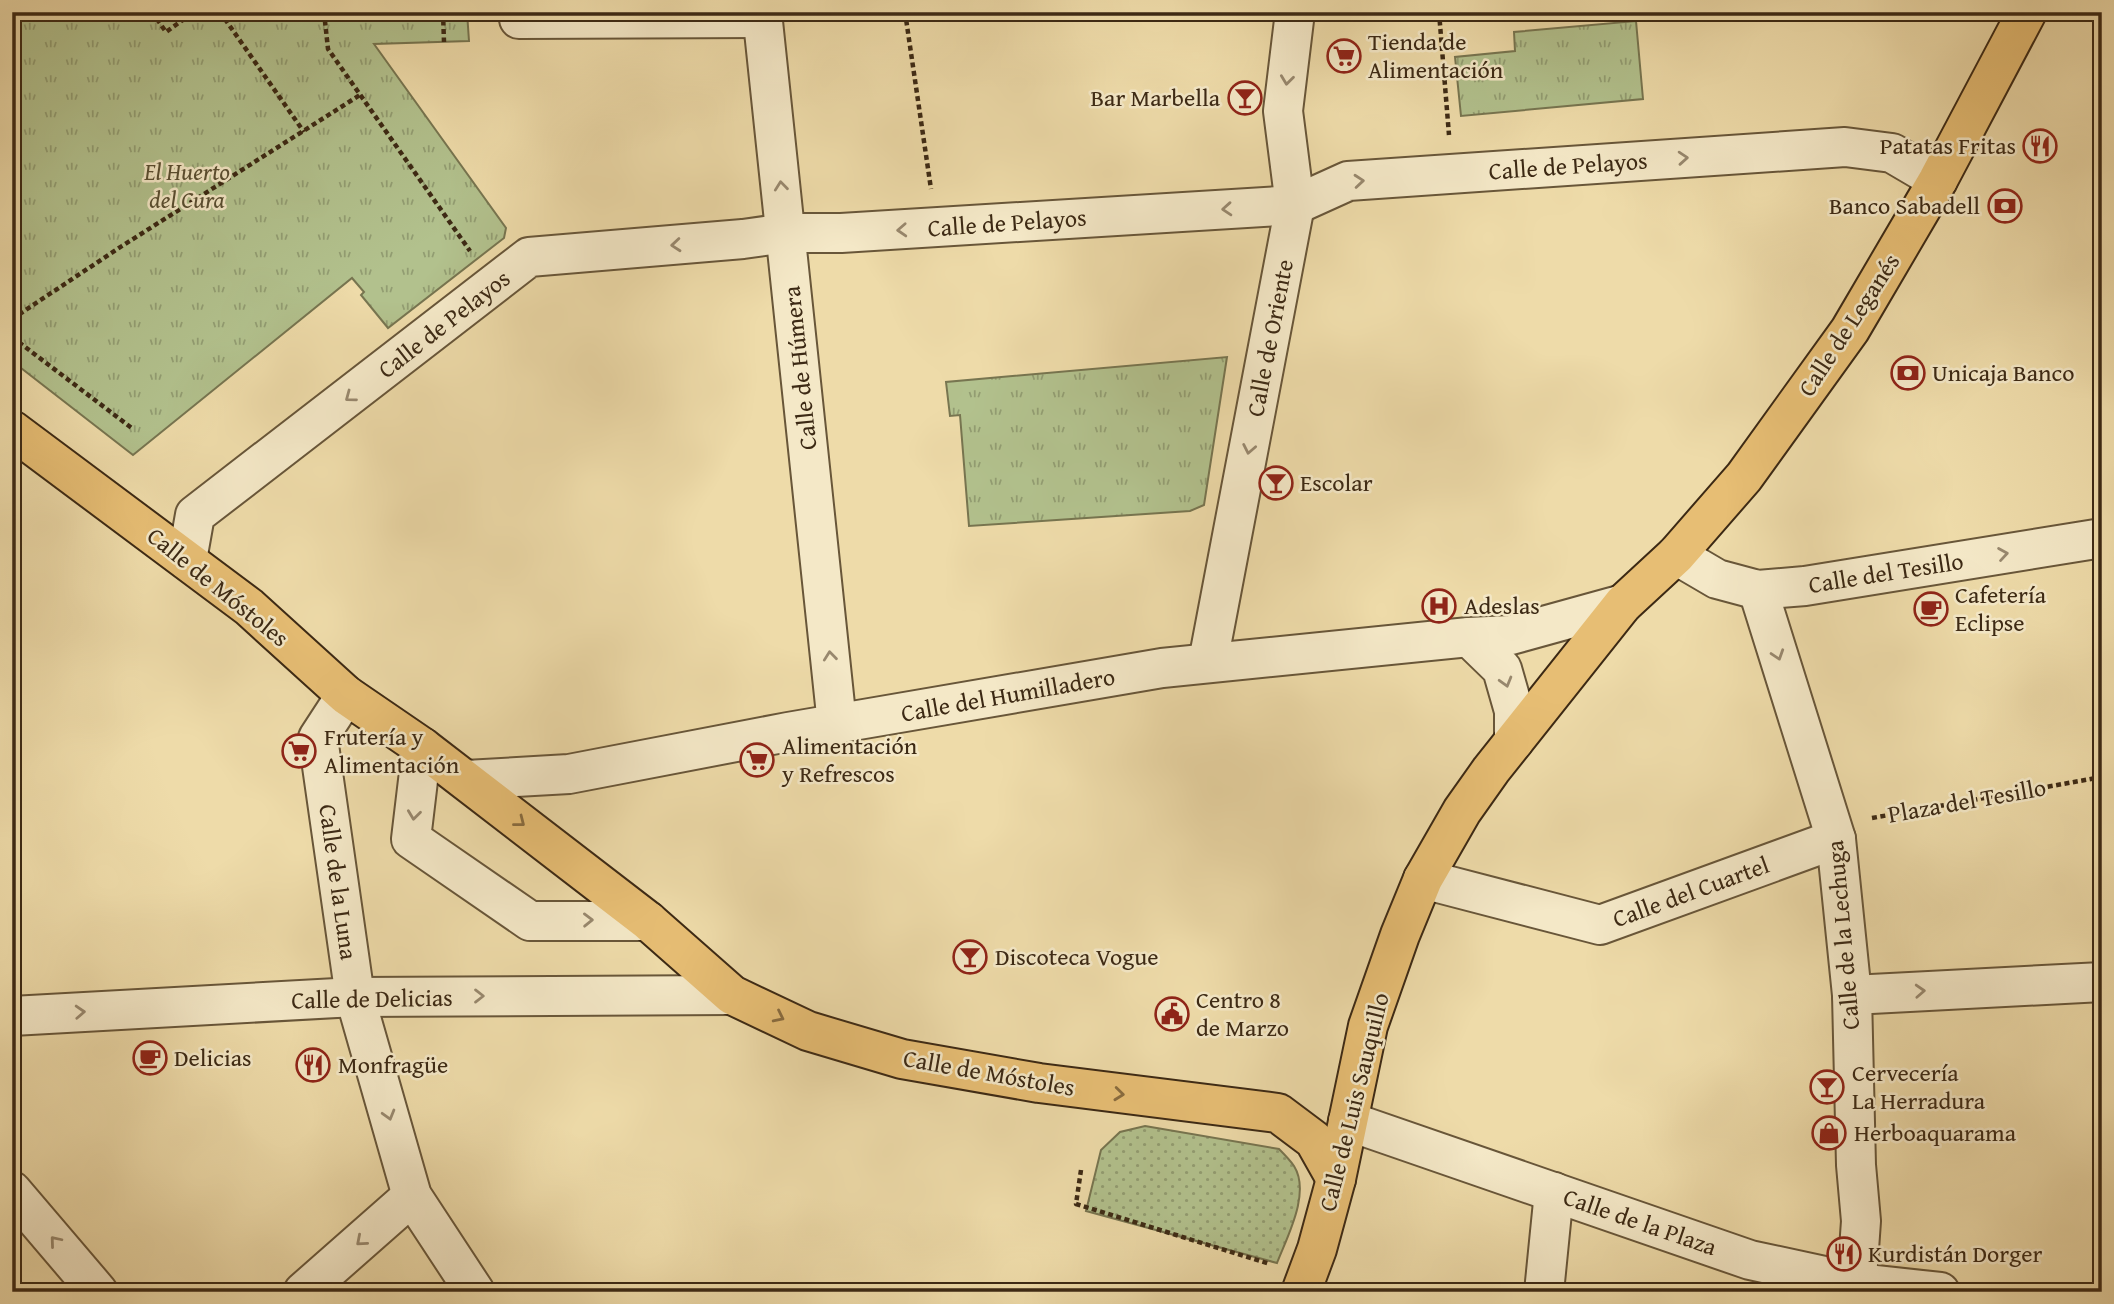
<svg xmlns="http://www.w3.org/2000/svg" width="2114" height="1304" font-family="'Gentium Book Plus',serif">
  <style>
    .grass { fill: url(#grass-dots); stroke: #777550; stroke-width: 2 }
    .park { fill: url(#park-tufts); stroke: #777550; stroke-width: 2 }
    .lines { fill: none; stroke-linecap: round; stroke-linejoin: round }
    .minor-casing { stroke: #685639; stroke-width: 42 }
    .major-casing { stroke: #3c2914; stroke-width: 42 }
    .path { stroke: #3c2914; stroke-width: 4.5; stroke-dasharray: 5 3.5; stroke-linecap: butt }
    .minor { stroke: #f4e8c7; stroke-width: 38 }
    .major { stroke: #e7be74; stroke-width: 38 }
    .oneway { stroke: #98886e }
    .oneway2 { stroke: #896c3f }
    .labels { text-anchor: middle; stroke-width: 5; stroke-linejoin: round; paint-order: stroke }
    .poi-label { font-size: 24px; fill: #3c2914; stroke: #f4e8c7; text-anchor: start }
    .street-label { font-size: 24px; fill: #3c2914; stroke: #f4e8c7 }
    .park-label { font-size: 24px; font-style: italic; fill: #5a4f32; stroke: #f4e8c7 }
  </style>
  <defs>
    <pattern id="grass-dots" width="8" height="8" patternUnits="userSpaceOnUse" patternTransform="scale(1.75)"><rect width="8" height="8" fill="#b2c18d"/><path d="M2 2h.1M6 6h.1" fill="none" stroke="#929d72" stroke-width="1.8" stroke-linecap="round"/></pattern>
    <pattern id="park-tufts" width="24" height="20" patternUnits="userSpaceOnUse" patternTransform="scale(1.75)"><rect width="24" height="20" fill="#b2c18d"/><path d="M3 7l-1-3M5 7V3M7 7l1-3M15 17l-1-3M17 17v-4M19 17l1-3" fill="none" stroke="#929d72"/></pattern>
  </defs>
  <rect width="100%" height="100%" fill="#eedba9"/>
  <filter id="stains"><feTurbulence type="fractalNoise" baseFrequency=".00286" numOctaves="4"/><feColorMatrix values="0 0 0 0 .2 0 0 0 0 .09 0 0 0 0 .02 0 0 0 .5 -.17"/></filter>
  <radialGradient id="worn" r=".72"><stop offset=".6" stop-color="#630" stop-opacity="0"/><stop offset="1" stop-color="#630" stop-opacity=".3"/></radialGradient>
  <path class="grass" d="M1145,1126l134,23c5,5 11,11 15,17 17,27 -7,71 -17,97l-191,-52 15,-61 19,-18z"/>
  <g class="park">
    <polygon points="12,12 467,12 469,41 374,44 506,228 504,238 388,328 361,295 364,292 352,278 133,455 12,361"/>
    <polygon points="1636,21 1643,99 1461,116 1455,57 1515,51 1514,32"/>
    <polygon points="1227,357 1204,505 1190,511 969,526 960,415 950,416 946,382"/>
  </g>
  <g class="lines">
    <defs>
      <g id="minor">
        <polyline points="518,12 519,19 762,18"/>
        <polyline points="762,12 837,724"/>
        <polyline points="1676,555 1717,579 1758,590 1805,586 2102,538"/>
        <polyline points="187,560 195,515 529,257 743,239 786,233 841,233 1295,205 1348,181 1845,147 1892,153 1938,180"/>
        <polyline points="1758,590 1836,839 1852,995 1856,1165 1861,1221 1856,1292"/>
        <polyline points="1469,637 1502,669 1514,711 1514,741"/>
        <polyline points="1208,662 1295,205 1283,111 1295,12"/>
        <polyline points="346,695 318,738 355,997 412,1196 475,1292"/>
        <polyline points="422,747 411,839 530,921 648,921"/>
        <polyline points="466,780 569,774 788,732 1162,668 1469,637 1511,635 1623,604"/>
        <polyline points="1423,879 1600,925 1836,839"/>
        <polyline points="1852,995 2102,982"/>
        <polyline points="12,1016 355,997 732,995"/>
        <polyline points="1348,1121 1750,1260 1857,1283 1940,1292"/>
        <polyline points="12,1191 98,1292"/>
        <polyline points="303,1292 412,1196"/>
        <polyline points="1544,1292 1554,1192"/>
      </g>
      <g id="major">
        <polyline points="12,430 249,607 346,695 422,747 648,921 732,995 808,1031 902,1059 1039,1083 1278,1113 1314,1140 1336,1179"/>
        <polyline points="1301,1292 1317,1249 1336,1179 1368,1026 1400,935 1423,879 1462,811 1491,770 1623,604 1676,555 1744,477 1850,330 1938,180 2027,12"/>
      </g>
    </defs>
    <use href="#minor" class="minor-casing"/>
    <use href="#major" class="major-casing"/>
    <g class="path">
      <polyline points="152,12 166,32 194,12"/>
      <polyline points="220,12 304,132"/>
      <polyline points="324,12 328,49 470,251"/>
      <polyline points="443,12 444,42"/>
      <polyline points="905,12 931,189"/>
      <polyline points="1439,12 1449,135"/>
      <polyline points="12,319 122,246 360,95"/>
      <polyline points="12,337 133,429"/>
      <polyline points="1872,818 2102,777"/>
      <polyline points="1081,1170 1076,1204 1270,1264"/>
    </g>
    <use href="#minor" class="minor"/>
    <use href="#major" class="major"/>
  </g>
  <defs><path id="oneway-chevron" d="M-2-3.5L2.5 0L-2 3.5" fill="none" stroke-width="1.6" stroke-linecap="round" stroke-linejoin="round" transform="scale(1.75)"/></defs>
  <g class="oneway">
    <use href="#oneway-chevron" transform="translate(1287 80) rotate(97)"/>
    <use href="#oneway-chevron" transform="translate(1683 158) rotate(-4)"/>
    <use href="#oneway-chevron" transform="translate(1359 181) rotate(-5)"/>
    <use href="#oneway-chevron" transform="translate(781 186) rotate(-96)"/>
    <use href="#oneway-chevron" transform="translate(1227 209) rotate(176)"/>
    <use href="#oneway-chevron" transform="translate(902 230) rotate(177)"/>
    <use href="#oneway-chevron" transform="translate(676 245) rotate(175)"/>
    <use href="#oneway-chevron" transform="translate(350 397) rotate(143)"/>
    <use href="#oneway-chevron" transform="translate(1249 449) rotate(101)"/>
    <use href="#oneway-chevron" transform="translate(2003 554) rotate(-9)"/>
    <use href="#oneway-chevron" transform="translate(1778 655) rotate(72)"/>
    <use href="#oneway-chevron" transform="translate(830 656) rotate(-96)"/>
    <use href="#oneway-chevron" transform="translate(1506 682) rotate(74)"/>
    <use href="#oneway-chevron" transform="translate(414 815) rotate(97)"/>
    <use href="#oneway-chevron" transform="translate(588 920) rotate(-1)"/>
    <use href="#oneway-chevron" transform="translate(1920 991) rotate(-3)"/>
    <use href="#oneway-chevron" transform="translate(479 996)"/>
    <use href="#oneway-chevron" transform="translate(80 1012) rotate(-3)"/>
    <use href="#oneway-chevron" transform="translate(389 1115) rotate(74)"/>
    <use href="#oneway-chevron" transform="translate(55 1241) rotate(-130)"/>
    <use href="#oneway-chevron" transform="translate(361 1241) rotate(139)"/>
  </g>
  <g class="oneway2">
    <use href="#oneway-chevron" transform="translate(520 822) rotate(38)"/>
    <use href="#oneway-chevron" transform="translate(779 1017) rotate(26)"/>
    <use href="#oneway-chevron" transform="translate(1119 1094) rotate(6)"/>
  </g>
  <defs>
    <symbol id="supermarket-ring" viewBox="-11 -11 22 22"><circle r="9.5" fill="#f4e8c7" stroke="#8f2418" stroke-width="1.5"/><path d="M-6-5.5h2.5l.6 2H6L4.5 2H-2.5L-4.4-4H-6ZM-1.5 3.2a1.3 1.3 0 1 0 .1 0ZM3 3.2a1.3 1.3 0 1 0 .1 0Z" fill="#8f2418"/></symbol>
    <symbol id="bar-ring" viewBox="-11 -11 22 22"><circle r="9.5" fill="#f4e8c7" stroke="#8f2418" stroke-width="1.5"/><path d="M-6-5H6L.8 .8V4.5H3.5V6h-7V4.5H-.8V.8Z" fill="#8f2418"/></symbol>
    <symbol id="restaurant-ring" viewBox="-11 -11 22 22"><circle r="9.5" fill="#f4e8c7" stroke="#8f2418" stroke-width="1.5"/><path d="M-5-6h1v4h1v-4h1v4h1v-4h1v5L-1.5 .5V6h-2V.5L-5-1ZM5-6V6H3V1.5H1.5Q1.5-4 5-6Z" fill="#8f2418"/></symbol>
    <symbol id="bank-ring" viewBox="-11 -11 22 22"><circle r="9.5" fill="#f4e8c7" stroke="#8f2418" stroke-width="1.5"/><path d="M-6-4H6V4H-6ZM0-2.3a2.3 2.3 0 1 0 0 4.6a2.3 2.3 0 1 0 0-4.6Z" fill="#8f2418"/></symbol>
    <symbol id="hospital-ring" viewBox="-11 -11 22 22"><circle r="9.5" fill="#f4e8c7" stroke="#8f2418" stroke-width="1.5"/><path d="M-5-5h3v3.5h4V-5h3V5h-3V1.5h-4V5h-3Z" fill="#8f2418"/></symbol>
    <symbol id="cafe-ring" viewBox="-11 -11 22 22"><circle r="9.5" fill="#f4e8c7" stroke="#8f2418" stroke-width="1.5"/><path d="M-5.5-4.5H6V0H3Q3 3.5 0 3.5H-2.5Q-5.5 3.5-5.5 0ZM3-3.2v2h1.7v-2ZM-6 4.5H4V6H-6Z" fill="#8f2418"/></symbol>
    <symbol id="civic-ring" viewBox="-11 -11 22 22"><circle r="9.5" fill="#f4e8c7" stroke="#8f2418" stroke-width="1.5"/><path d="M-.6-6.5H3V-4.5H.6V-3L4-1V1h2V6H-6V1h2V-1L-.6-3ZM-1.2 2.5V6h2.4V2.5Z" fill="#8f2418"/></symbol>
    <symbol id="shop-ring" viewBox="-11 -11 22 22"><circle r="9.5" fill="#f4e8c7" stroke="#8f2418" stroke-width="1.5"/><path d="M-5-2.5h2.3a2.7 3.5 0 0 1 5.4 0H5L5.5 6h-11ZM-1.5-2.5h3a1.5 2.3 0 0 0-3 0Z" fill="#8f2418"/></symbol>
  </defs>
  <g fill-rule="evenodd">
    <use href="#supermarket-ring" x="1325" y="37" width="38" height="38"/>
    <use href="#bar-ring" x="1226" y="79" width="38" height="38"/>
    <use href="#restaurant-ring" x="2021" y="127" width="38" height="38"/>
    <use href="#bank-ring" x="1986" y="187" width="38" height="38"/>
    <use href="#bank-ring" x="1889" y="354" width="38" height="38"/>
    <use href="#bar-ring" x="1257" y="464" width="38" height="38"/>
    <use href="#hospital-ring" x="1420" y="587" width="38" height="38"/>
    <use href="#cafe-ring" x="1912" y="590" width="38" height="38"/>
    <use href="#supermarket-ring" x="280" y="732" width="38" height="38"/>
    <use href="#supermarket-ring" x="738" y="741" width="38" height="38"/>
    <use href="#bar-ring" x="951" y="938" width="38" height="38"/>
    <use href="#civic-ring" x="1153" y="995" width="38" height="38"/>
    <use href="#cafe-ring" x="131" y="1039" width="38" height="38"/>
    <use href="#restaurant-ring" x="294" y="1046" width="38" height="38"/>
    <use href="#bar-ring" x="1808" y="1068" width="38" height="38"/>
    <use href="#shop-ring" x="1810" y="1114" width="38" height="38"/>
    <use href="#restaurant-ring" x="1825" y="1235" width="38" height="38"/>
  </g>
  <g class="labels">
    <g class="poi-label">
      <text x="1368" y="50">Tienda de<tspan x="1368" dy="28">Alimentación</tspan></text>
      <text x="1220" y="106" text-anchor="end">Bar Marbella</text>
      <text x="2016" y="154" text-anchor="end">Patatas Fritas</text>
      <text x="1980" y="214" text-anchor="end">Banco Sabadell</text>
      <text x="1932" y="381">Unicaja Banco</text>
      <text x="1300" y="491">Escolar</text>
      <text x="1955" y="603">Cafetería<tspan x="1955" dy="28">Eclipse</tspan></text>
      <text x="1464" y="614">Adeslas</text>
      <text x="324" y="745">Frutería y<tspan x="324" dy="28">Alimentación</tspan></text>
      <text x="782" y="754">Alimentación<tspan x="782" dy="28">y Refrescos</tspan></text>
      <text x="995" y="965">Discoteca Vogue</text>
      <text x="1196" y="1008">Centro 8<tspan x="1196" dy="28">de Marzo</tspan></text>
      <text x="174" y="1066">Delicias</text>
      <text x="338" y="1073">Monfragüe</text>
      <text x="1852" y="1081">Cervecería<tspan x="1852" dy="28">La Herradura</tspan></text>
      <text x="1854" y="1141">Herboaquarama</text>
      <text x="1868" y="1262">Kurdistán Dorger</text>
    </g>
    <g class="street-label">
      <text transform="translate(1568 166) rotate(-4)" y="8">Calle de Pelayos</text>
      <text transform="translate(1007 223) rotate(-4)" y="8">Calle de Pelayos</text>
      <text transform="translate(444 324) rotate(-38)" y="8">Calle de Pelayos</text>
      <text transform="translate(1849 325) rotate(-57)" y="8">Calle de Leganés</text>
      <text transform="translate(1270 338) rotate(-79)" y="8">Calle de Oriente</text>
      <text transform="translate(800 368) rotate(-96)" y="8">Calle de Húmera</text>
      <text transform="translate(1886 573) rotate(-9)" y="8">Calle del Tesillo</text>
      <text transform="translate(218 587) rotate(39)" y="8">Calle de Móstoles</text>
      <text transform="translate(1008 695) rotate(-10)" y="8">Calle del Humilladero</text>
      <text transform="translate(1967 801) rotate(-10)" y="8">Plaza del Tesillo</text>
      <text transform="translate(338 882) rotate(82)" y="8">Calle de la Luna</text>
      <text transform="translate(1691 892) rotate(-20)" y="8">Calle del Cuartel</text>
      <text transform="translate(1843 935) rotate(-95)" y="8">Calle de la Lechuga</text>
      <text transform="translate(372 999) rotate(-1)" y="8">Calle de Delicias</text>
      <text transform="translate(989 1073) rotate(10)" y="8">Calle de Móstoles</text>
      <text transform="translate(1354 1102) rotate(-76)" y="8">Calle de Luis Sauquillo</text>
      <text transform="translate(1640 1222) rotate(19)" y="8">Calle de la Plaza</text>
    </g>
    <g class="park-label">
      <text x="187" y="180">El Huerto<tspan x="187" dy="28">del Cura</tspan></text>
    </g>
  </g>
  <rect width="2114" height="1304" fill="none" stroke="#eedba9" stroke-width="42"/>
  <rect x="14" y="14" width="2086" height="1276" fill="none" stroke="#3c2914" stroke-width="3.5"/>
  <rect x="21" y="21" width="2072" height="1262" fill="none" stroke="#3c2914" stroke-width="2"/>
  <rect width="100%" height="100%" filter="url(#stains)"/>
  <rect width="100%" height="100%" fill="url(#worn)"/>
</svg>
